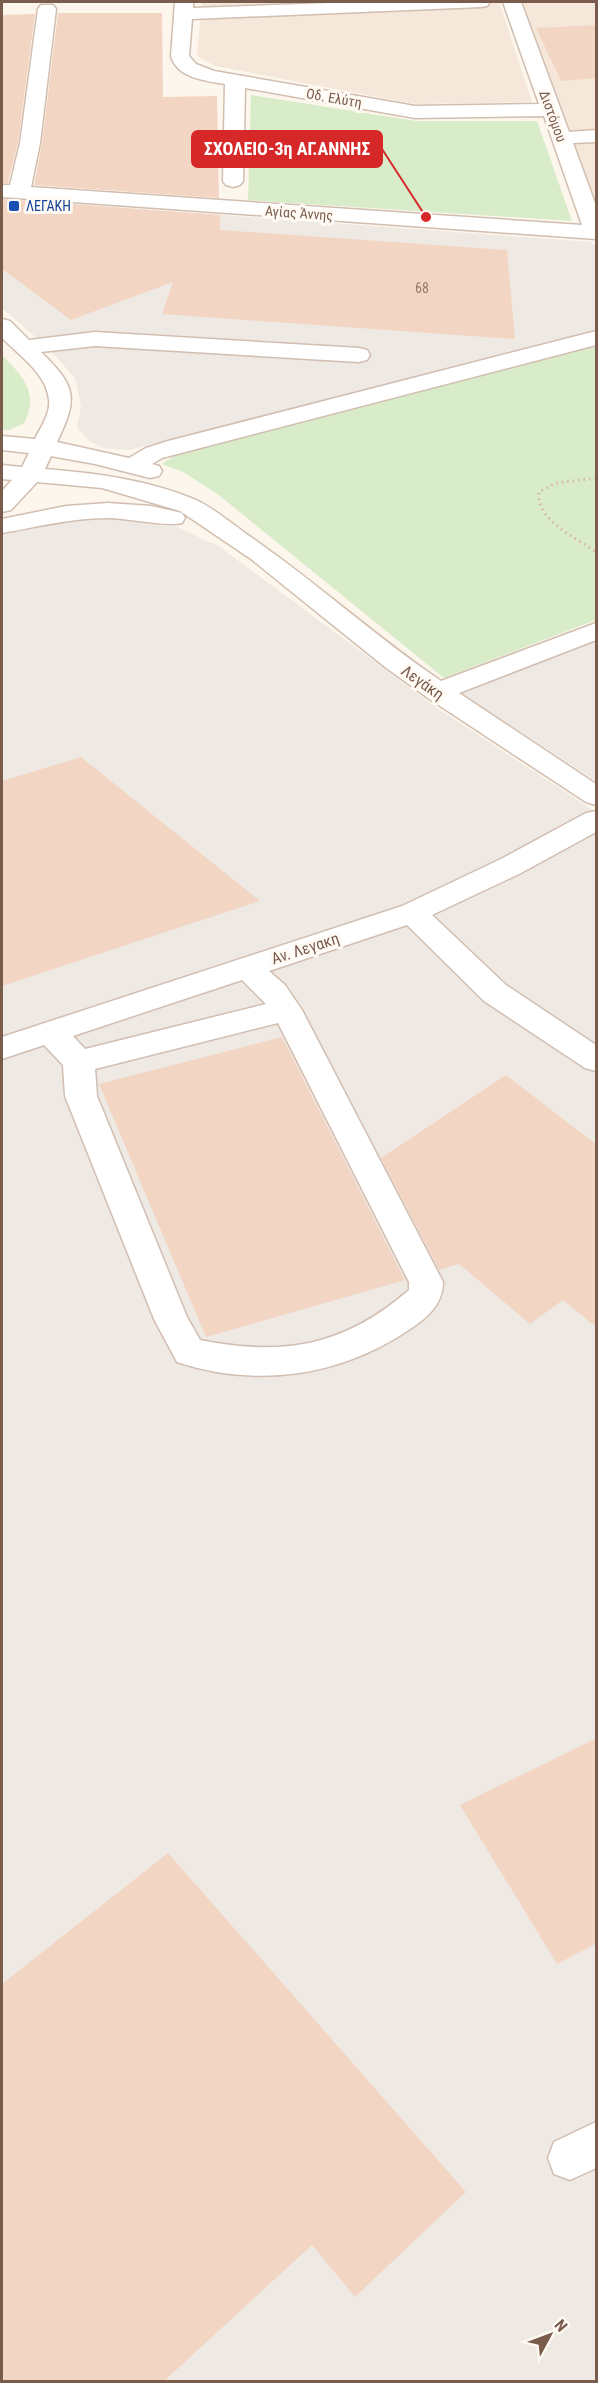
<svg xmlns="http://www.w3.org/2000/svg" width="598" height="2383" font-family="'Roboto Condensed',sans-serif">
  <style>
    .residential { fill: #f5e8da }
    .industrial { fill: #efe9e4 }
    .green { fill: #d8ecc9 }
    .building { fill: #f3d5c3 }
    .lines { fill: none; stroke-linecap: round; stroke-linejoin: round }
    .minor-casing { stroke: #d1beb0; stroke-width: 3 }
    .path { stroke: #d9b8a5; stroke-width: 3; stroke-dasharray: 1.5 4; stroke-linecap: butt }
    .minor { fill: #fff; fill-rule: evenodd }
    .transit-dot { fill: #1a4fb4; stroke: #fffaf3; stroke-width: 2 }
    .labels { text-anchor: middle; stroke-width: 6; stroke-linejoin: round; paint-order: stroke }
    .far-street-label { font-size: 14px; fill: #7a5c4d; stroke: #fffaf3 }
    .far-transit-label { font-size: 14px; fill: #164399; stroke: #fffaf3; text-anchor: start }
    .number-label { font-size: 14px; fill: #987a6a }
    .street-label { font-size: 16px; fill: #7a5c4d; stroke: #fffaf3 }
    .leader { fill: none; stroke: #d62828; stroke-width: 2 }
    .callout-dot { fill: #d62828; stroke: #fffaf3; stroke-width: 2 }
    .callout { fill: #d62828; stroke: #d62828; stroke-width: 2 }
    .callout-label { font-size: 18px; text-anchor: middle; font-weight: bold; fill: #fff }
  </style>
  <rect width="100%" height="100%" fill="#fdf6ec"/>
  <g class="residential">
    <polygon points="202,2 499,2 532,102 415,104 215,66 199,57 197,52"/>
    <polygon points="516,2 596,2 596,206 566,132"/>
  </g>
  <g class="industrial">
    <polygon points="2,199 591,242 596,246 596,331 129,450 103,448 89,441 77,427 81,406 75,378 47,347 2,308"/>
    <polygon points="107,517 130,518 173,525 220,547 437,708 596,812 596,2381 2,2382 2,535 53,522"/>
    <polygon points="596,641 596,781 460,692"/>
  </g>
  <g class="green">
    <polygon points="251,95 416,121 537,121 572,221 248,200"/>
    <polygon points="596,346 596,620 444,678 220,496 185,473 162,464 179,453"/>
    <path d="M2,355c20,20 38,39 22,68l-14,7h-8z"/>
  </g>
  <g class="building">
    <polygon points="58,13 162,13 163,97 217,96 219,198 34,185 42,143"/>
    <polygon points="35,14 18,143 8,183 2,183 2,15"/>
    <polygon points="597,25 597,78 561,81 536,28"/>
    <polygon points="2,199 220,215 220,230 507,250 515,339 162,314 173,282 71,320 2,269"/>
    <polygon points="81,757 260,901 2,986 2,781"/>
    <polygon points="282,1037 405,1280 206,1337 99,1084"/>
    <polygon points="506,1075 597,1145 597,1328 563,1300 530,1324 459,1264 439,1270 381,1158"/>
    <polygon points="597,1738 597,1943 557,1964 460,1805"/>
    <polygon points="168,1853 466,2192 355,2297 312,2245 163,2382 2,2382 2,1984"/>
  </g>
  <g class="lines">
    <defs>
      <g id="minor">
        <path d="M175,2h18v6l164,-6h133l-3,4 -6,1 -289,12 -3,37 7,8 18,7 201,35 124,-2 -36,-102h18l48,130 27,-2v12l-23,1 23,63v33l-594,-42v-12h8l10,-42 18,-134 3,-4h12l3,4 -16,134 -9,44 551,38 -38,-109 -129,2 -170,-30 -2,93 -3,4 -7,2 -7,-2 -3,-4 2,-97c-19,-3 -48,-6 -54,-28z"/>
        <path d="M2,319l8,2 19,19 66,-8 264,16 8,2 3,5 -3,5 -8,2 -264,-16 -54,6c36,35 37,46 16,90l72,16 17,-10 22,-7 428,-110v14l-434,113 -10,6 7,2 3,5 -3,5 -9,2 -55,-14 -44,-8 -6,13c51,4 104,11 151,31 17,8 34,22 49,33 68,46 128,102 196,148l155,-58v17l-137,53 137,91v21l-10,-3 -158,-104 -43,-31 -134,-108 -71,-48 -78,-23 -65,-6 -26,28 -9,2v-21l10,-11 -10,-1v-14l20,2 7,-14 -27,-3v-14l33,3c5,-11 16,-26 14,-39 -2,-26 -30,-45 -47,-62z"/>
        <path d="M108,503l43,3 31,7 3,5 -3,5c-17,4 -54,-5 -74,-5 -37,0 -71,9 -106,15v-14l64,-13z"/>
        <path d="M596,811v21l-75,41 -89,42 74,70 90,60v26l-11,-3 -101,-67 -77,-76 -138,46 16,14 17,25 141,272c0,23 -17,37 -36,49 -69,46 -152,57 -230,31l-23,-43 -89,-223 -2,-31 -19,-20 -42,14v-22l400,-131 99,-47 85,-46zM242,980l24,24 -181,45 -12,-13zM278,1023l131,259v8c-64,56 -126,67 -209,50l-13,-23 -90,-221 -2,-27z"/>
        <polygon points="596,2122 596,2168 570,2180 554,2174 548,2158 554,2142"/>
      </g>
    </defs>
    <use href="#minor" class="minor-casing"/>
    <path class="path" d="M596,478l-40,5 -17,9c-3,29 37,45 57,60"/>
    <use href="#minor" class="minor"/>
  </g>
  <rect class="transit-dot" x="8" y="200" width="12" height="12" rx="3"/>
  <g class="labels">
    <g class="far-street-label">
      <text transform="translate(334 98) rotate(10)" y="5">Οδ. Ελύτη</text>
      <text transform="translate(553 116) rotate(70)" y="5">Διστόμου</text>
      <text transform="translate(299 213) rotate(4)" y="5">Αγίας Άννης</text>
    </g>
    <g class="far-transit-label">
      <text x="26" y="211">ΛΕΓΑΚΗ</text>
    </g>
    <g class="number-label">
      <text x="422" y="293">68</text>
    </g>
    <g class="street-label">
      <text transform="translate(423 682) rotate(35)" y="6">Λεγάκη</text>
      <text transform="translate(305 948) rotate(-18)" y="6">Αν. Λεγακη</text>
    </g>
  </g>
  <path class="leader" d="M426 217L382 149"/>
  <circle class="callout-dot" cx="426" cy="217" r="6"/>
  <rect class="callout" x="192" y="131" width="190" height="36" rx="6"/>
  <g class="callout-label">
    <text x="287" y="155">ΣΧΟΛΕΙΟ-3η ΑΓ.ΑΝΝΗΣ</text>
  </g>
  <rect width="598" height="2383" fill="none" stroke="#7a5c4d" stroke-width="6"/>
  <g transform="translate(550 2335) rotate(49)" stroke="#fffaf3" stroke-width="4.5" paint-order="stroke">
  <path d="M0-4.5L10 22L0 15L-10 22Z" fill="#7a5c4d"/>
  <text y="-9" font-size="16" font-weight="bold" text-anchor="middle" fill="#7a5c4d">N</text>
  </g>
</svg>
